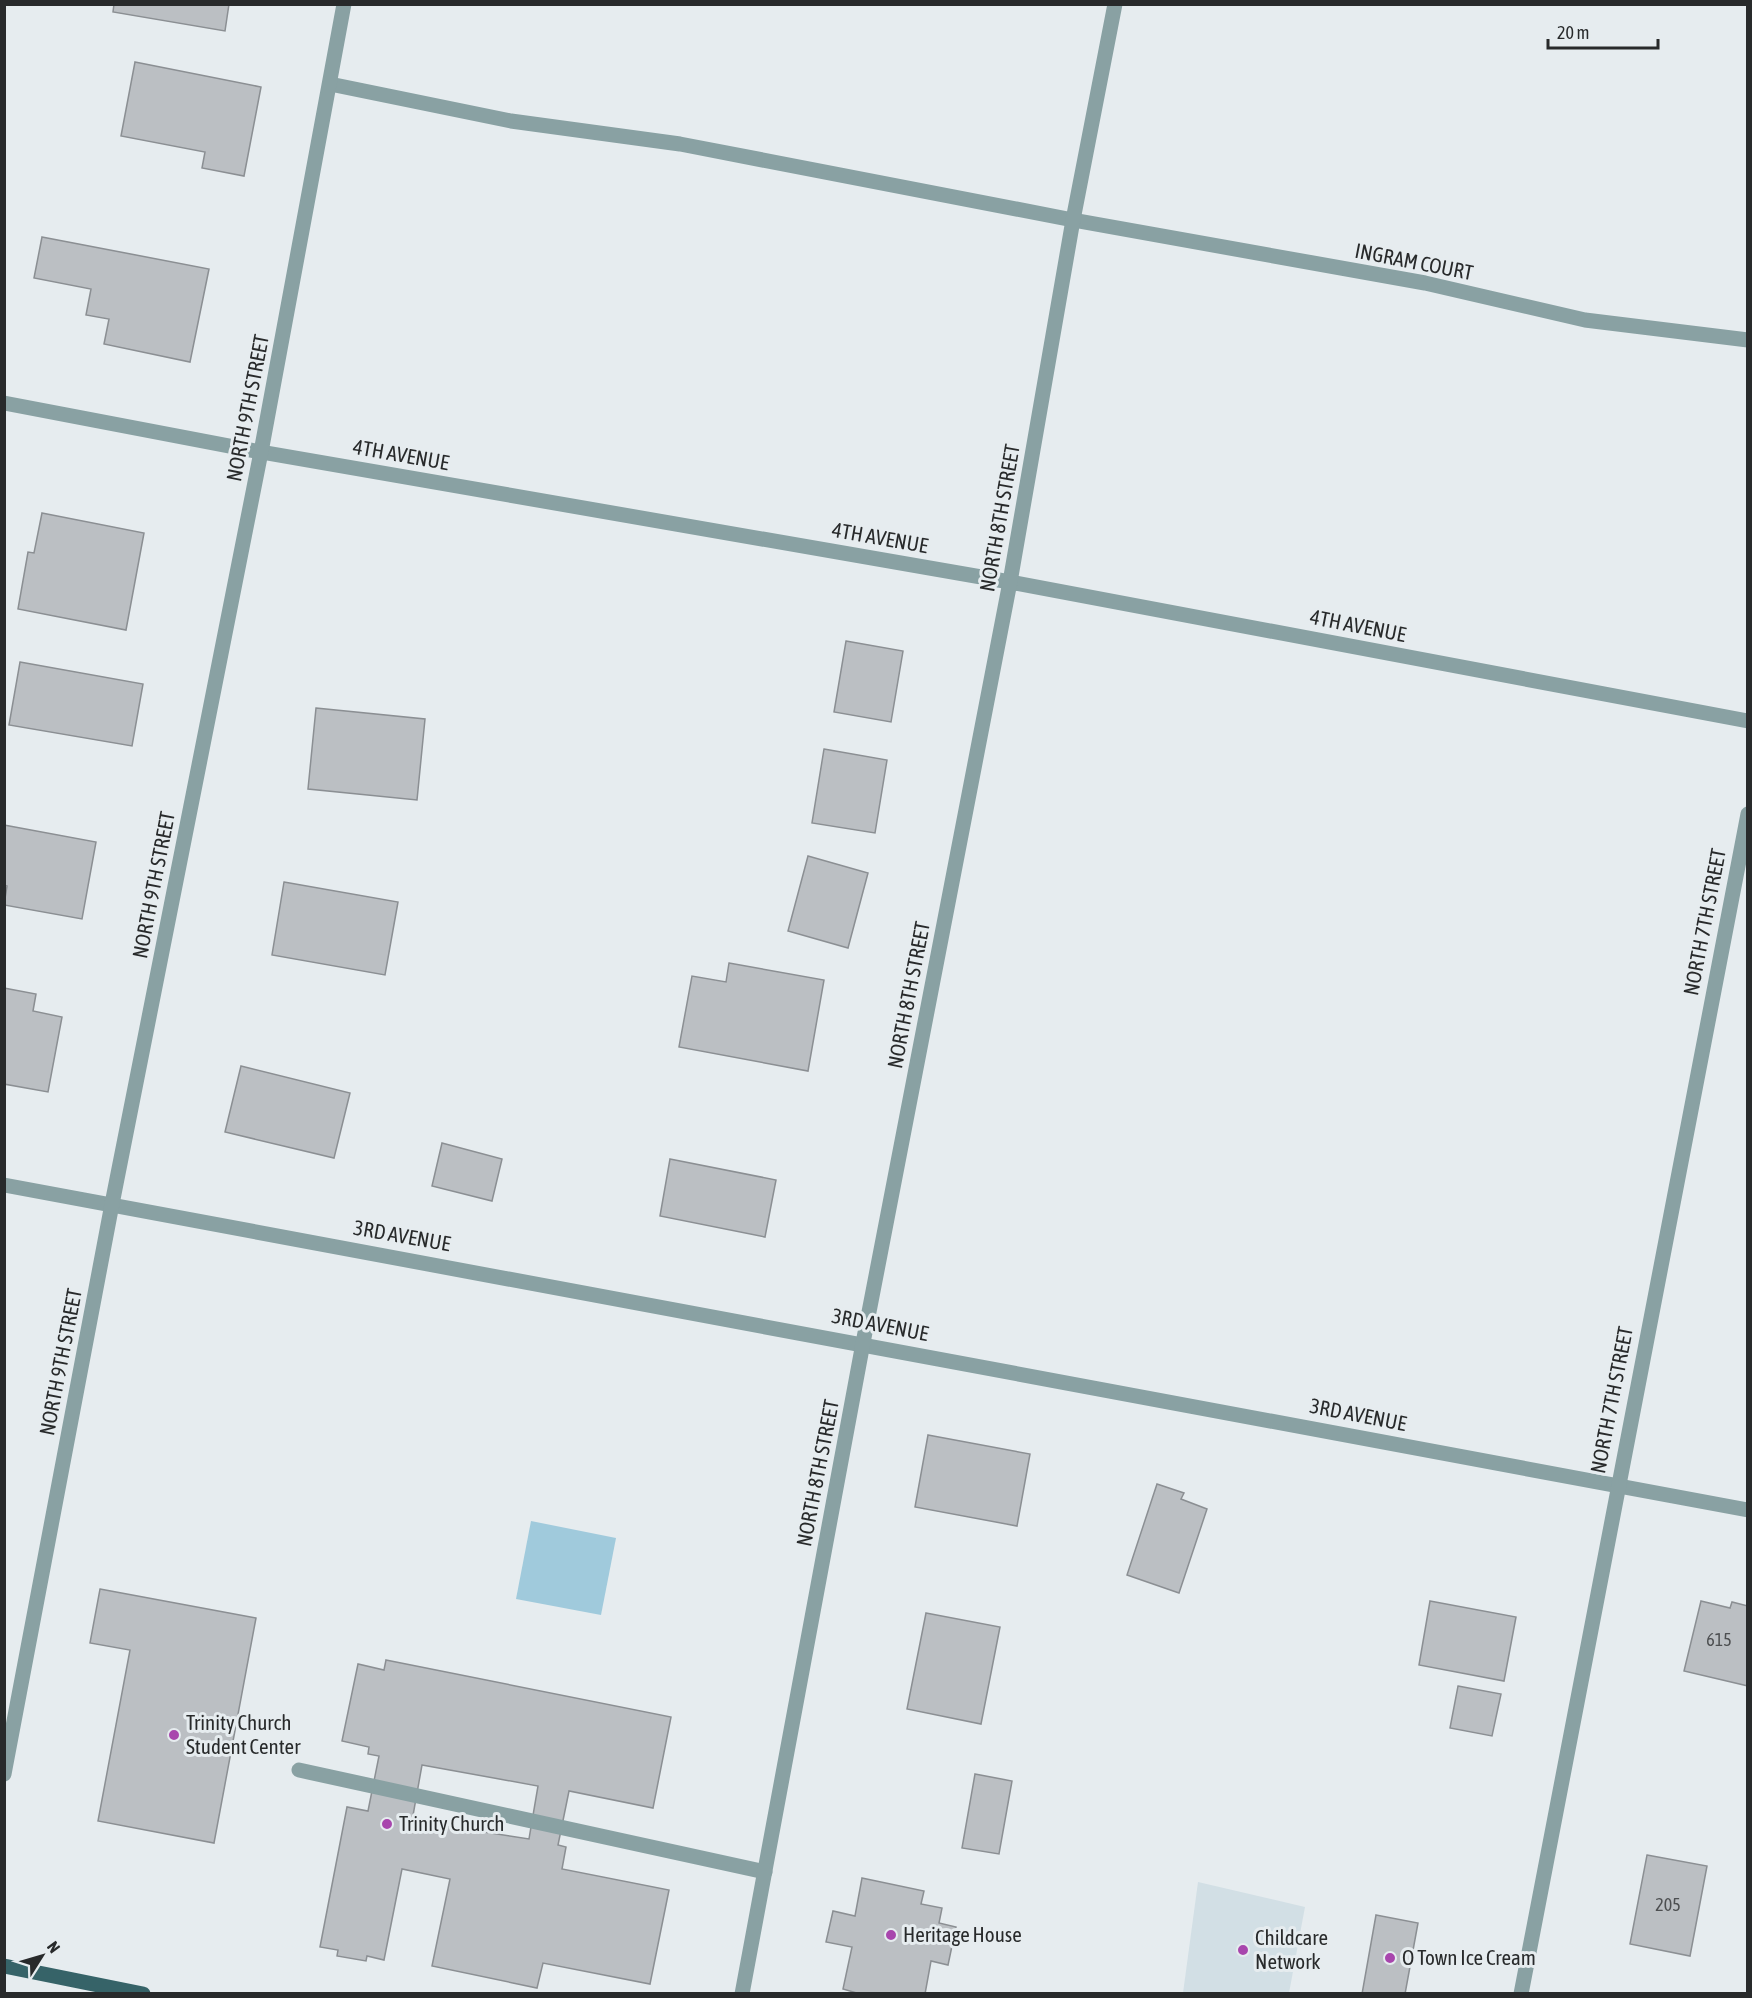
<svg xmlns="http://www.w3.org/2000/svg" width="1752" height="1998" font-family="'Asap Condensed',sans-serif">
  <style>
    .built { fill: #d2dfe5 }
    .green { fill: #a0cadc }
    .building { fill: #bbbfc3; stroke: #8b8f93; stroke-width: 1.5; fill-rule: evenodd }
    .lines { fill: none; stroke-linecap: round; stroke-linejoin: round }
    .minor { stroke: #89a1a3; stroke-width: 15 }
    .major { stroke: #366368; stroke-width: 15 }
    .poi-dot { fill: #a846ad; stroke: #e6ecef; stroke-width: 2 }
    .labels { text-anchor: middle; stroke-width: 6; stroke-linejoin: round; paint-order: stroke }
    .number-label { font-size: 18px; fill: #4d4f51 }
    .street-label { font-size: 21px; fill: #282a2b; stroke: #e6ecef }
    .poi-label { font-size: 21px; fill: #282a2b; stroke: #e6ecef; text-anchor: start }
  </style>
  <rect width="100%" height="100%" fill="#e6ecef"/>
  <polygon class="built" points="1198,1882 1305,1907 1289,1993 1183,1993"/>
  <polygon class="green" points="531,1521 616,1538 601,1615 516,1599"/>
  <g class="building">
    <polygon points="114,4 229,4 225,31 113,12"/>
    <polygon points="135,62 261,87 244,176 202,168 205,152 121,136"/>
    <polygon points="42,237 209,269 190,362 104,344 109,319 86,315 91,289 34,278"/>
    <polygon points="42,513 144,533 126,630 18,609 28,552 34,553"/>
    <polygon points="846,641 903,651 891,722 834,712"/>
    <polygon points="20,662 143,684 132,746 9,725"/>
    <polygon points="316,708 425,719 417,800 308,789"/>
    <polygon points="824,749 887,760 875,833 812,823"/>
    <polygon points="4,825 96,842 82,919 4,905 7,886 4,885"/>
    <polygon points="808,856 868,873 848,948 788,931"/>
    <polygon points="284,882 398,902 385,975 272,955"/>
    <polygon points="729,963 824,980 808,1071 679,1047 692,976 726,982"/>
    <polygon points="4,988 36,994 33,1011 62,1017 48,1092 4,1084"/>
    <polygon points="241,1066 350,1093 334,1158 225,1132"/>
    <polygon points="442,1143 502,1159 492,1201 432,1186"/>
    <polygon points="670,1159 776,1180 765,1237 660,1216"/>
    <polygon points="928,1435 1030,1454 1017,1526 915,1507"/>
    <polygon points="1157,1484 1184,1493 1181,1499 1207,1509 1179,1593 1127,1575"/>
    <polygon points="100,1589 256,1618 214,1843 98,1821 130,1650 90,1643"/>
    <polygon points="1430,1601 1516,1617 1504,1681 1419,1665"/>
    <polygon points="1701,1601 1730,1608 1732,1602 1748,1606 1748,1686 1684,1671"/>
    <polygon points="926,1613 1000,1627 981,1724 907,1709"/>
    <path d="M386,1660l285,57 -18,91 -84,-17 -11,54 8,2 -4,22 107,21 -19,94 -107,-21 -6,25 -105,-22 18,-87 -48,-10 -18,91 -17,-4 -1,5 -29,-5 1,-6 -18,-3 27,-140 21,4 11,-55 -11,-2 1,-7 -27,-6 16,-77 26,6zM422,1765l116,21 -9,53 -117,-18z"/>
    <polygon points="1458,1686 1501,1694 1492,1736 1450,1728"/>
    <polygon points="975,1774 1012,1781 999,1854 962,1848"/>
    <polygon points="1647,1855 1707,1866 1690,1956 1630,1944"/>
    <polygon points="862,1878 924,1891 921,1904 942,1908 939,1923 956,1927 948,1965 931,1961 925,1994 860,1994 843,1989 852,1947 826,1942 833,1911 855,1916"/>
    <polygon points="1376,1915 1418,1923 1405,1994 1362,1994"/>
  </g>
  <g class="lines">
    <g class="minor">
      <polyline points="330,84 511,121 680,144 1073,220 1425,283 1585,320 1748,340"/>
      <polyline points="4,403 261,452 1010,582 1748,721"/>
      <polyline points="4,1185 1748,1510"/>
      <polyline points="299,1770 765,1872"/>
      <polyline points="4,1774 112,1204 261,452 344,4"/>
      <polyline points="742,1994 863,1343 1010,582 1073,220 1115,4"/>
      <polyline points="1521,1994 1748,814"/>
    </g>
    <polyline class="major" points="4,1966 143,1994"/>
  </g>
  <g class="poi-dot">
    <circle cx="174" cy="1735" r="6"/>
    <circle cx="387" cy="1824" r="6"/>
    <circle cx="891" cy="1935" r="6"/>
    <circle cx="1243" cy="1950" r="6"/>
    <circle cx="1390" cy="1958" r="6"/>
  </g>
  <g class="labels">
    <g class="number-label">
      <text x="1719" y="1646">615</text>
      <text x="1668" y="1911">205</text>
    </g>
    <g class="street-label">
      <text transform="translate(1414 262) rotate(11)" y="7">INGRAM COURT</text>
      <text transform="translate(248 408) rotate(-79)" y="7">NORTH 9TH STREET</text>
      <text transform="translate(401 455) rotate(10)" y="7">4TH AVENUE</text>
      <text transform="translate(1000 518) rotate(-80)" y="7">NORTH 8TH STREET</text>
      <text transform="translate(880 538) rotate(10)" y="7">4TH AVENUE</text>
      <text transform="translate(1358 626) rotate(11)" y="7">4TH AVENUE</text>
      <text transform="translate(154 885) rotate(-79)" y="7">NORTH 9TH STREET</text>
      <text transform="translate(1705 922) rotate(-79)" y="7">NORTH 7TH STREET</text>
      <text transform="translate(909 995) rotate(-79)" y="7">NORTH 8TH STREET</text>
      <text transform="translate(402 1236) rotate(10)" y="7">3RD AVENUE</text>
      <text transform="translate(880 1325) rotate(11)" y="7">3RD AVENUE</text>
      <text transform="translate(61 1362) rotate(-79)" y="7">NORTH 9TH STREET</text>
      <text transform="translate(1612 1400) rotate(-79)" y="7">NORTH 7TH STREET</text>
      <text transform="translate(1358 1415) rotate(11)" y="7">3RD AVENUE</text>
      <text transform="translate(818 1473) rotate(-79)" y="7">NORTH 8TH STREET</text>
    </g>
    <g class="poi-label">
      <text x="186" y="1730">Trinity Church<tspan x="186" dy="24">Student Center</tspan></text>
      <text x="399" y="1831">Trinity Church</text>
      <text x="903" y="1942">Heritage House</text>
      <text x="1255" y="1945">Childcare<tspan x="1255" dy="24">Network</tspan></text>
      <text x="1402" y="1965">O Town Ice Cream</text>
    </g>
  </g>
  <rect width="1752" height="1998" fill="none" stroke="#282a2b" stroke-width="12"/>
  <g transform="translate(42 1956) rotate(53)" stroke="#e6ecef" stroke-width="4.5" paint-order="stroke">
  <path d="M0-4.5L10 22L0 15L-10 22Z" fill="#282a2b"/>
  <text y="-9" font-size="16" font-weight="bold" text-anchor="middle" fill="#282a2b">N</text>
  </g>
  <path d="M1548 39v9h110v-9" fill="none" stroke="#282a2b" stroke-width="3"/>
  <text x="1557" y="39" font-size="18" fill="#282a2b" stroke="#e6ecef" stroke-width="4.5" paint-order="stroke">20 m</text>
</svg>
